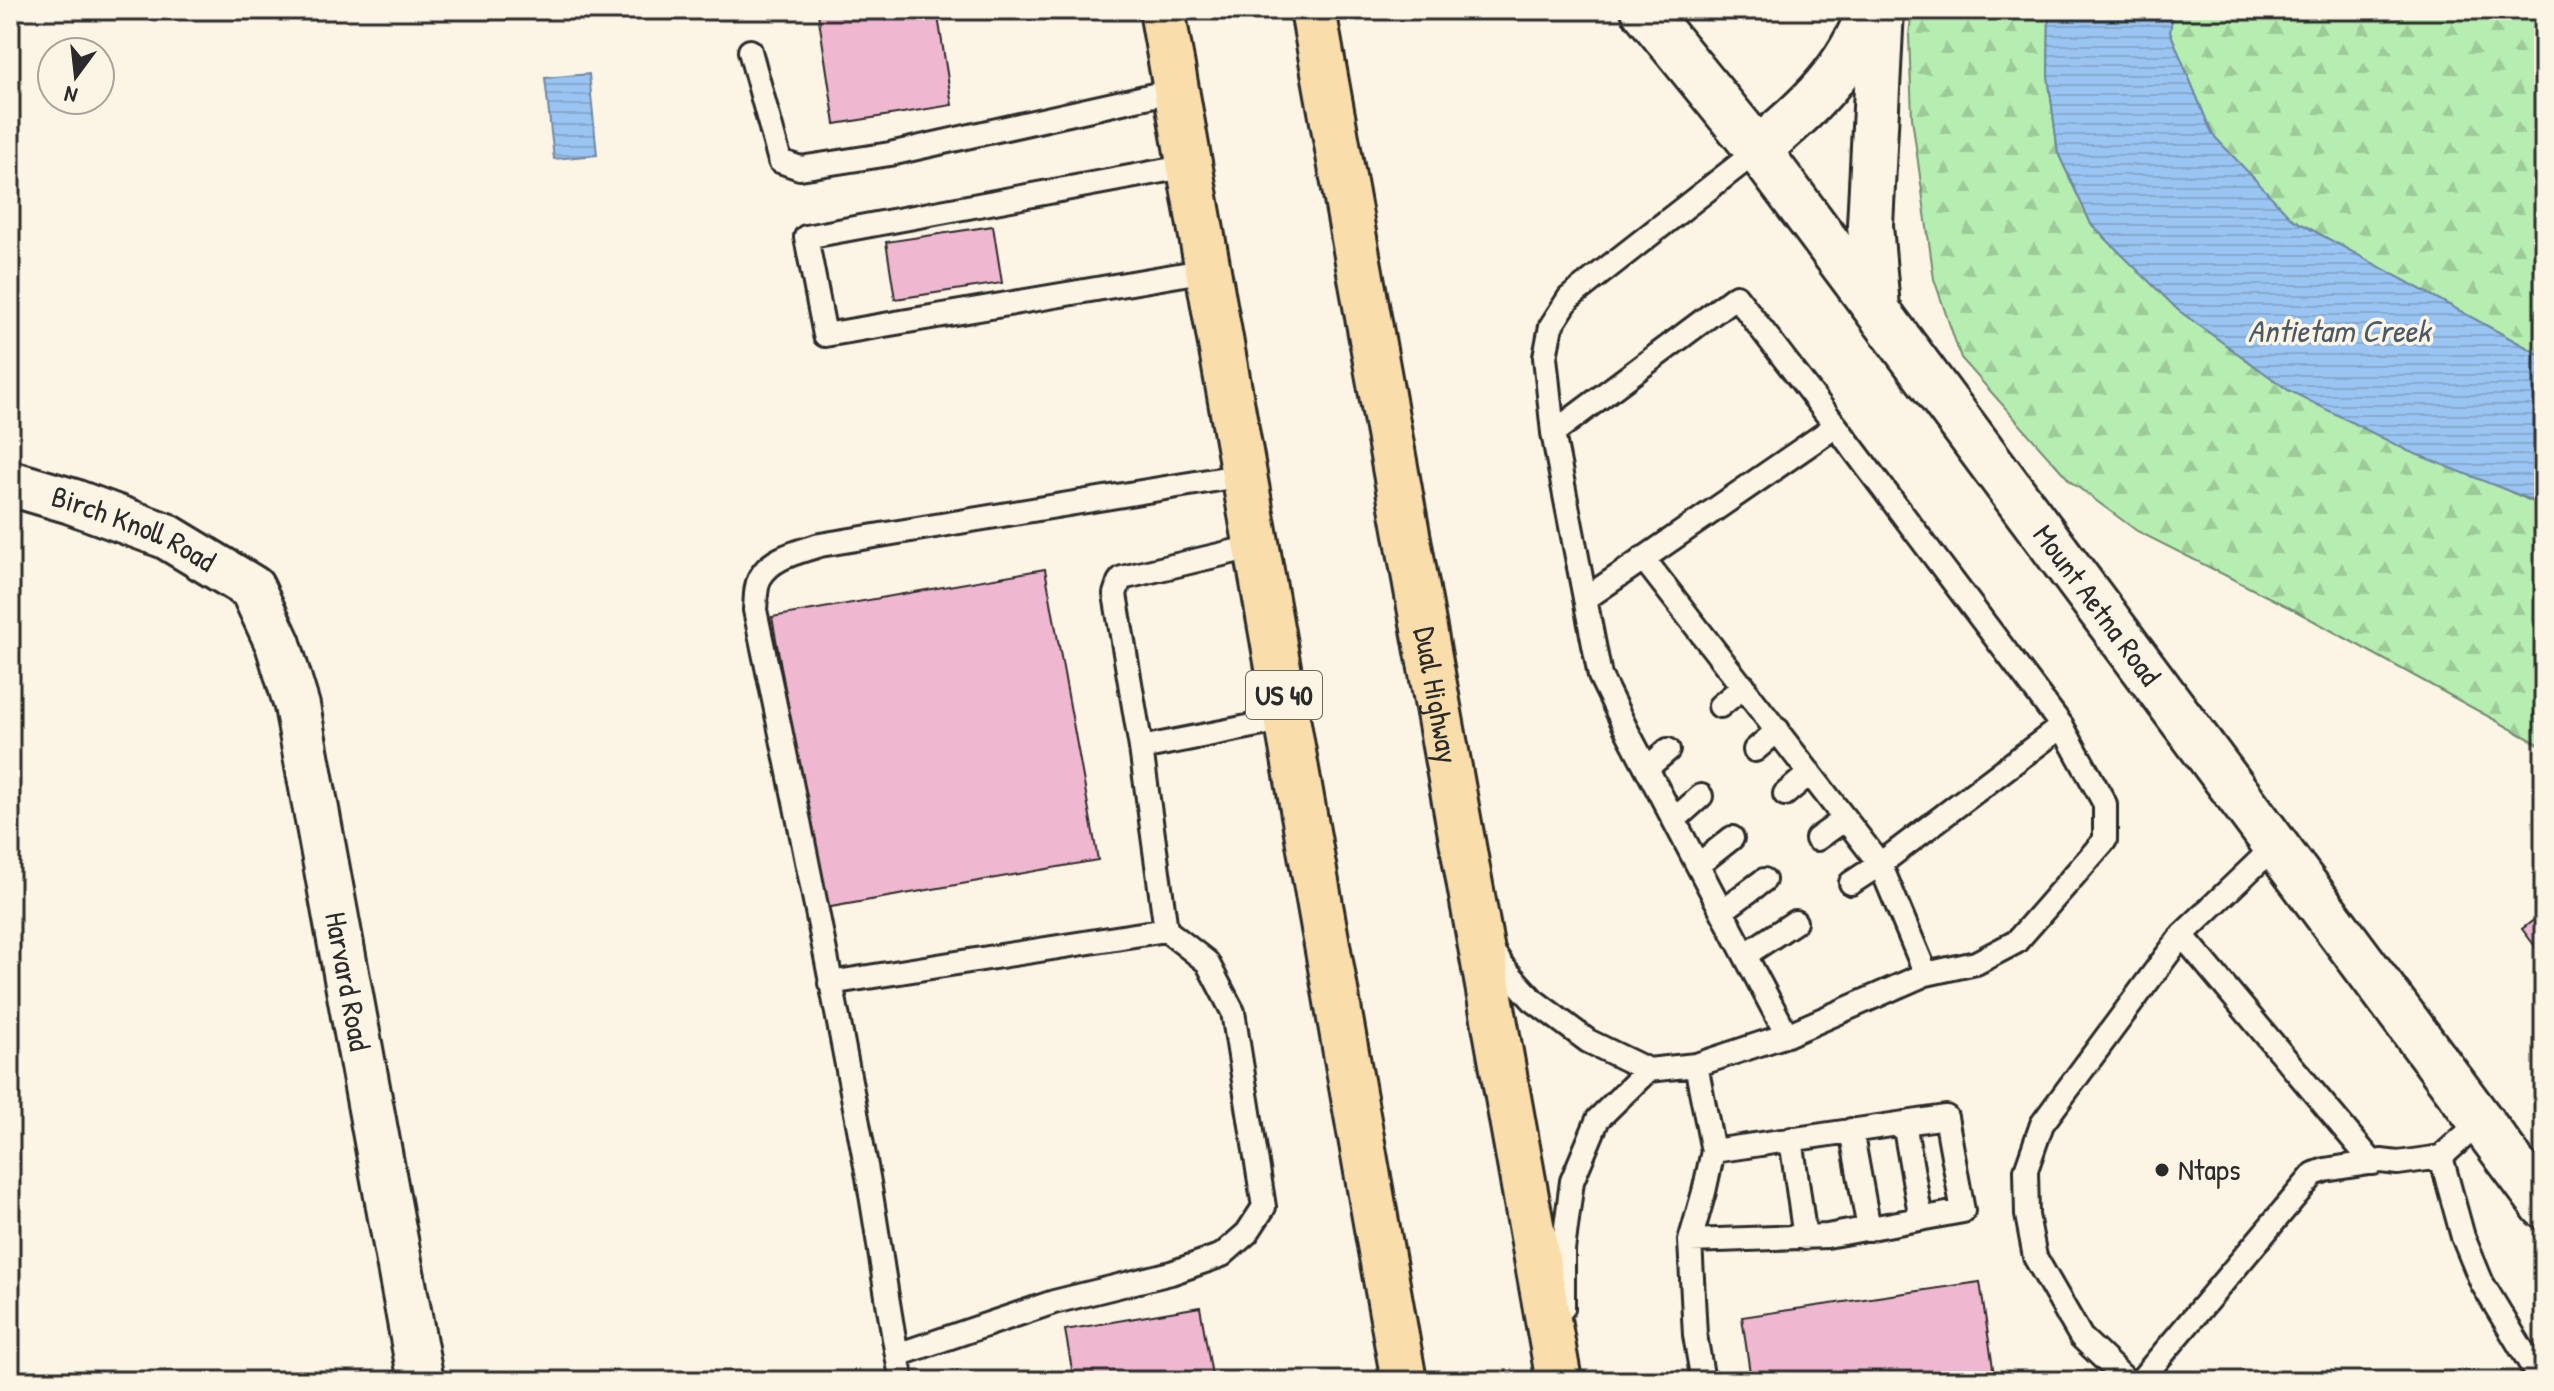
<svg xmlns="http://www.w3.org/2000/svg" width="2554" height="1391" font-family="'Patrick Hand',sans-serif">
  <defs>
    <pattern id="forest-firs" width="22" height="20" patternUnits="userSpaceOnUse" patternTransform="scale(2)"><rect width="22" height="20" fill="#b6edb0"/><path d="M5 1l3.5 6h-7zM16 11l3.5 6h-7z" fill="#9dcb98"/></pattern>
    <pattern id="water-rules" width="6" height="5" patternUnits="userSpaceOnUse" patternTransform="scale(2)"><rect width="6" height="5" fill="#9ac5f3"/><path d="M0 2.5h6" fill="none" stroke="#85a9d0"/></pattern>
  </defs>
  <rect width="100%" height="100%" fill="#fcf5e5"/>
  <filter id="ink" filterUnits="userSpaceOnUse"><feTurbulence type="fractalNoise" baseFrequency=".0125" numOctaves="2"/><feDisplacementMap in="SourceGraphic" scale="16" xChannelSelector="R" yChannelSelector="G"/><feConvolveMatrix kernelMatrix="1 2 1 2 8 2 1 2 1" color-interpolation-filters="sRGB"/></filter>
  <g filter="url(#ink)">
    <!-- forest -->
    <path fill="url(#forest-firs)" stroke="#708c6e" stroke-width="2" d="M1912,10h137l-1,65 10,78 33,71 87,86 110,80 243,111 13,4v242l-250,-137 -157,-79 -66,-49 -110,-124 -27,-79 -22,-161 -3,-83z
      M2173,10h371v347l-252,-138 -80,-85 -42,-102z"/>
    <!-- water -->
    <path fill="url(#water-rules)" stroke="#6e87a3" stroke-width="2" d="M2049,10h124l-3,22 42,102 80,85 252,138v148l-136,-54 -120,-61 -110,-80 -87,-86 -33,-71 -10,-78z
      M589,74l8,81 -43,4 -9,-81z"/>
    <!-- building -->
    <path fill="#efb8d0" stroke="#2b2b2b" stroke-width="2" d="M835,10h102l15,95 -117,19 -17,-111z
      M993,226l9,57 -107,16 -9,-57z
      M1045,569l53,291 -273,48 -53,-291z
      M2544,912v46l-22,-29z
      M1980,1282l15,99h-218l-1,-5 -25,4 -9,-63z
      M1200,1307l13,74h-139l-9,-51z"/>
    <g fill="none" stroke-linecap="round" stroke-linejoin="round">
      <defs>
        <path id="lane" d="M750,51l30,110 20,7 90,-14 286,-64
          M1758,150l-189,148 -18,28 -6,31 8,76 47,243 26,53 161,306
          M1189,166l-383,71 19,98 383,-65
          M1836,426l226,300 43,78v36l-89,102 -40,21 -50,11
          M1553,433l183,-137 100,130 -251,173
          M1643,558l237,306 182,-138
          M1720,706l24,-20
          M1141,748l147,-29
          M1755,750l23,-20
          M1647,768l21,-18
          M1785,794l25,-21
          M1674,820l27,-24
          M1817,839l28,-20
          M2276,845l-94,90 191,228
          M1698,865l34,-27
          M1722,911l42,-31
          M1492,950l12,18 29,32 55,41 60,29 48,-5 91,-30 139,-61 -46,-110 -29,19
          M1745,955l50,-33
          M830,983l336,-53 -25,-182 -26,-154 4,-12 3,-4 135,-32
          M1696,1065l17,86 -9,41 -14,49 5,94 8,46
          M1904,1123l17,96
          M1851,1130l18,99
          M1791,1139l14,99
          M2441,1157l22,80 19,46 59,98
          M1690,1241l137,-5 136,-25 -17,-94 -233,34
          M1563,1308v-58l9,-69 26,-62 50,-49
          M897,1355l157,-53 117,-29 51,-18 25,-22 17,-26 -31,-195 -26,-50 -41,-32
          M902,1381c-14,-68 -22,-136 -34,-204 -35,-190 -73,-379 -113,-567 1,-10 0,-23 5,-32 11,-21 39,-26 60,-33l424,-70
          M2127,1381l-46,-44 -46,-80 -8,-42 -1,-45 16,-46 140,-189
          M2140,1381l174,-207 11,-4 56,-9 17,2 43,-6 40,-36"/>
        <g id="street">
          <path d="M1758,150c50,-43 89,-76 112,-140"/>
          <path id="s1" d="M10,483l61,18 95,35 86,52 26,56 19,62 124,675"/>
        </g>
        <g id="secondary">
          <path id="s2" d="M1644,10l114,140 786,1056"/>
          <path d="M1877,308l-7,-83 11,-215"/>
        </g>
        <g id="primary">
          <path d="M1162,10l242,1371"/>
          <path id="s3" d="M1313,10l246,1371"/>
        </g>
      </defs>
      <!-- lane casing -->
      <use href="#lane" stroke="#2b2b2b" stroke-width="28"/>
      <!-- street casing -->
      <use href="#street" stroke="#2b2b2b" stroke-width="50"/>
      <!-- secondary casing -->
      <use href="#secondary" stroke="#2b2b2b" stroke-width="50"/>
      <!-- primary casing -->
      <use href="#primary" stroke="#2b2b2b" stroke-width="50"/>
      <!-- lane -->
      <use href="#lane" stroke="#fcf5e5" stroke-width="22"/>
      <!-- street -->
      <use href="#street" stroke="#fcf5e5" stroke-width="44"/>
      <!-- secondary -->
      <use href="#secondary" stroke="#fcf5e5" stroke-width="44"/>
      <!-- primary -->
      <use href="#primary" stroke="#f9deab" stroke-width="44"/>
    </g>
  </g>
  <!-- markers -->
  <circle fill="#2b2b2b" stroke="#fcf5e5" stroke-width="3" cx="2162" cy="1170" r="8"/>
  <g text-anchor="middle" stroke-width="7" stroke-linejoin="round" paint-order="stroke">
    <!-- shield labels -->
    <rect fill="#fcf5e5" stroke="#6a6863" stroke-width="2" x="1246" y="671" width="76" height="48" rx="6"/>
    <g font-size="28" font-weight="bold" fill="#2b2b2b">
      <text x="1284" y="705">US 40</text>
    </g>
    <!-- street labels -->
    <g font-size="30" fill="#2b2b2b" stroke="#fcf5e5">
      <text dy="10" stroke="none"><textPath href="#s1" startOffset="132">Birch Knoll Road</textPath></text>
      <text dy="10" stroke="none"><textPath href="#s2" startOffset="748">Mount Aetna Road</textPath></text>
      <text dy="10" stroke="none"><textPath href="#s3" startOffset="696">Dual Highway</textPath></text>
      <text dy="10" stroke="none"><textPath href="#s1" startOffset="672">Harvard Road</textPath></text>
    </g>
    <!-- poi labels -->
    <g font-size="30" fill="#2b2b2b" stroke="#fcf5e5" text-anchor="start">
      <text x="2178" y="1180">Ntaps</text>
    </g>
    <!-- water labels -->
    <g font-size="32" font-style="italic" fill="#4c5967" stroke="#fcf5e5">
      <text x="2339" y="342">Antietam Creek</text>
    </g>
  </g>
  <!-- margin -->
  <rect width="2554" height="1391" fill="none" stroke="#fcf5e5" stroke-width="40"/>
  <rect x="20" y="20" width="2514" height="1351" fill="none" stroke="#2b2b2b" stroke-width="3" filter="url(#ink)"/>
  <!-- north arrow -->
  <g transform="translate(76 76) rotate(195)"><circle r="38" fill="#fcf5e5" stroke="#a8a49b" stroke-width="2"/>
  <path d="M0-6L14 30L0 20L-14 30Z" fill="#2b2b2b"/>
  <text y="-12" font-size="22" font-weight="bold" text-anchor="middle" fill="#2b2b2b">N</text>
  </g>
</svg>
